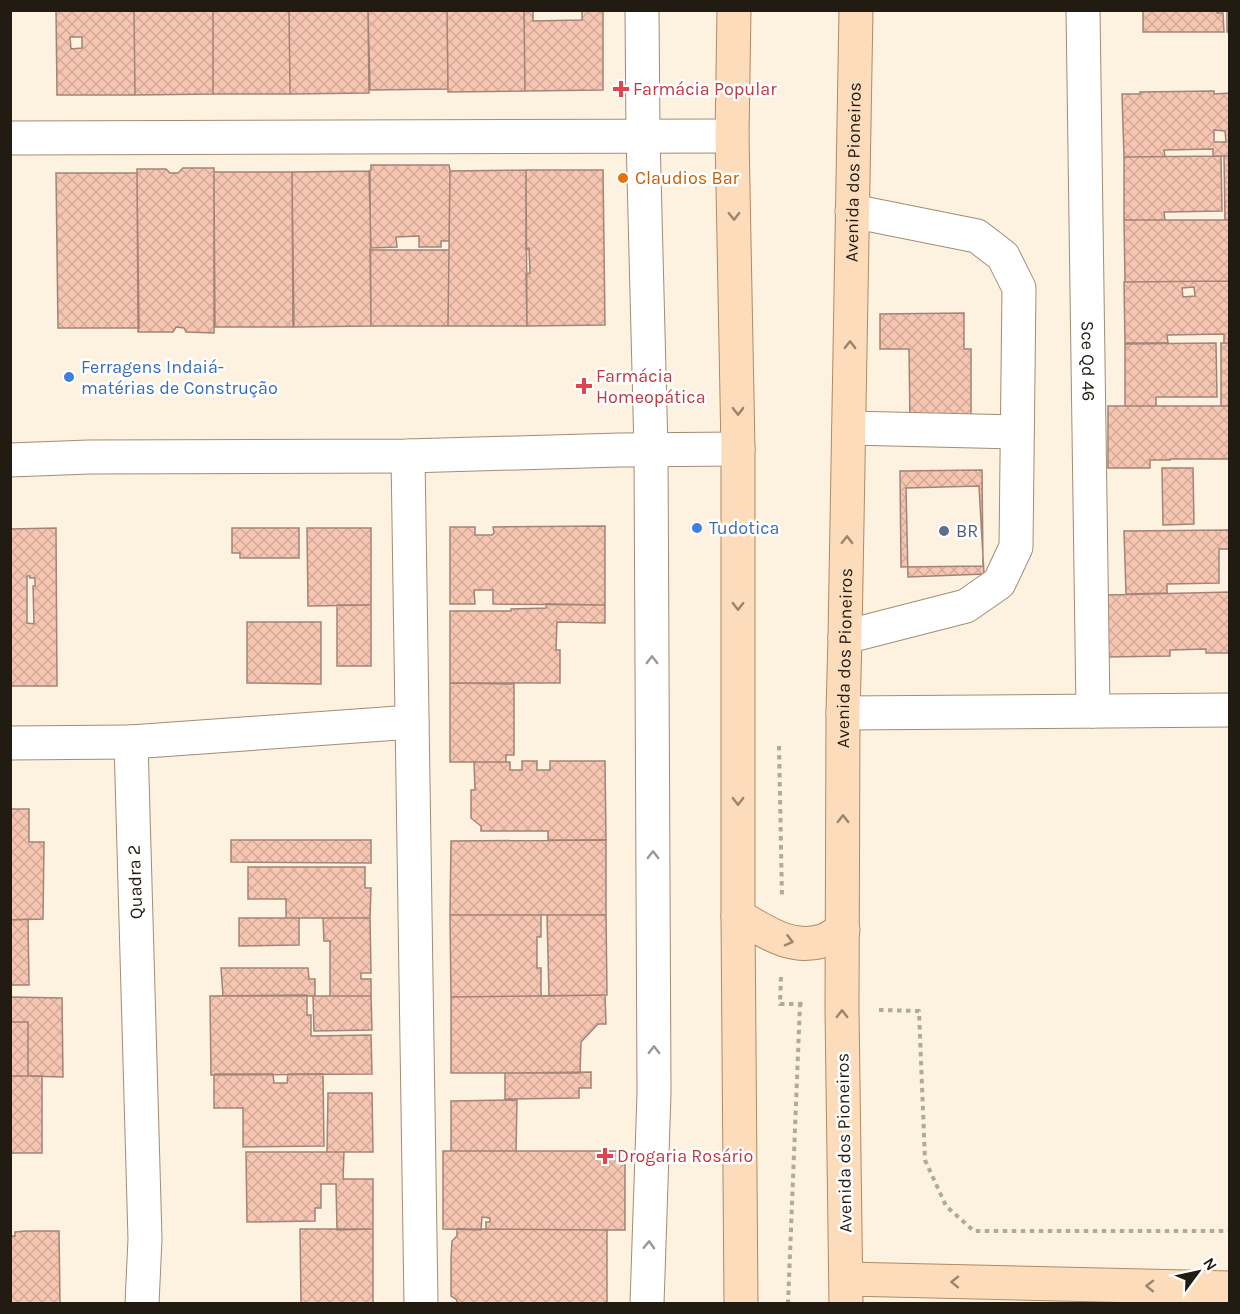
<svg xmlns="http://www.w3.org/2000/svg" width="1240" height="1314" font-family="Karla,sans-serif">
  <defs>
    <pattern id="building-cross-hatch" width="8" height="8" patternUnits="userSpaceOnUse" patternTransform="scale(1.5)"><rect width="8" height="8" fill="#f7c6b2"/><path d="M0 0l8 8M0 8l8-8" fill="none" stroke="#d3aa98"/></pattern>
  </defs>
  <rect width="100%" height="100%" fill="#fdf1e0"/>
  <!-- building -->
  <path fill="url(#building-cross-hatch)" stroke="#a38477" stroke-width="1.5" fill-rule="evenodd" d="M56,10h78l1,85h-78zM70,37h12v11l-11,1z
    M134,10h79v84l-78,1z
    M213,10h76l1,84h-77z
    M289,10h79l1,83 -79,1z
    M368,10h79l1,79 -78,1z
    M447,10h77l1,81 -77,1z
    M524,10h9v11l49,-1v-10h21v80l-78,1z
    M1143,10h74v3h6l1,19h-81z
    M1227,10h3v22h-3z
    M1214,91v3l16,-1v63h-17v-7l-49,1 1,7h-41l-2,-63h18v-2zM1214,130l11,1 1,11h-12z
    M1221,156l1,55 -58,1 1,8h-41v-63z
    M1224,156h6v64h-5z
    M371,165h78l1,6 -1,70h-8v6h-22v-11l-23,1 1,10 -26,1 -2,-77 2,-1z
    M183,168h31v165l-28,-1 -2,-4 -8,-1 -3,5h-35l-1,-163h29l4,4h8z
    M526,170l1,156h-79l2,-155z
    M526,170h77l2,155 -78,1 -1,-52 4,-1 -1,-25 -3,1z
    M370,171l1,155 -77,1 -2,-155z
    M214,172h78l1,155h-78z
    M56,173h81l2,155h-81z
    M1124,220h106v61l-105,1z
    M370,250h79l-1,76h-77z
    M1230,281v62h-6v-9l-57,1 1,8h-43l-1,-61zM1194,287l1,9 -12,1 -1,-9z
    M964,313v36h7v73h-61l-1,-73h-29v-35z
    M1216,343l1,54h-61v9h-31v-62z
    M1221,343h9v63h-9z
    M1108,406h122v53h-60v1h-20v8h-42z
    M1162,468h31l1,56 -31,1z
    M982,470l1,96 -82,1 -1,-96z
    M979,486l5,88 -76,3 -2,-89z
    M605,526v79l-112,-1v-14h-19l1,14h-25v-77h25v8h17l2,-2 -1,-6z
    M56,528l1,158h-47v-157zM27,576h3v2h5v8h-2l1,38 -7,-1z
    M232,528h67v30h-59v-5h-8z
    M307,528h64v77l-63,1z
    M1230,530v19h-11v34l-52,1v9l-41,1 -2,-63z
    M1230,592v61h-24v-4l-36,1v6l-62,1v-62z
    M546,604l59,1v18l-48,-1 -1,28h4v33h-110v-72h61v-2l35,-1z
    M337,605h34v61h-34z
    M247,622h74v62l-74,-1z
    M450,683l64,1v71h-8v7h-56z
    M522,761h15v9h13v-9h55l1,79h-58v-9h-67v-5l-10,-8v-28h4l-1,-28h36v8h12z
    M10,809h19v33h15l-1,77 -33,1z
    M231,840h140v23l-140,-1z
    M606,840v75h-156l1,-74z
    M248,867h117v21h6l-1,30h-84v-19h-38z
    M450,915h91v22h-4v31h4v28l-90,1z
    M547,915h59l1,80 -58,1z
    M239,918h60v27l-60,1z
    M323,918h47l1,55h-10v6h10v17h-41v-55h-6z
    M28,919l1,66h-19v-65z
    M221,968h87l1,11h6v17h-92z
    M307,995v20h4v21l60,-1 1,39 -161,1 -1,-79z
    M605,995l1,29h-8l-17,18 -1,31h-129v-76z
    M313,996h58l1,34 -58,1z
    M10,997l52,1 1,79 -35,-1v-54h-18z
    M10,1022h18v54h-18z
    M591,1072v16h-12v10l-74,1v-26z
    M215,1074h58l1,9h13l1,-9h35l1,72 -81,1v-39h-29v-33z
    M10,1076h32v77h-32z
    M328,1093h44l1,59h-46z
    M517,1100l-1,51h-65v-50z
    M443,1151h182v79l-139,-1v-7h4v-4l-8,-1 -1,13 -38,-1z
    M246,1152h98l-1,27h30v50l-36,1 -1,-46h-15v24h-6v13l-68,1z
    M300,1229h73v75h-72z
    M457,1229l150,1v74h-150v-4l-6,-4v-37l1,-18 5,-5z
    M26,1231h33l1,73h-50v-68h5v-4z"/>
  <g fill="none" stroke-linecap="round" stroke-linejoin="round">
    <defs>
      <g id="minor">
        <path d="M642,10l1,126 8,314 3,643 -7,211"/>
        <path id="s1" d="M1083,10l10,701"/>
        <path d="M10,138l722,-2"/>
        <path d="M849,428l168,4"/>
        <path d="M408,456l13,848"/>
        <path d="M10,460l79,-3 319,-1 212,-6 118,-1"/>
        <path d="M845,637l121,-31 33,-23 17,-36 3,-259 -16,-32 -26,-20 -125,-25"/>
        <path d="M843,713l387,-3"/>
        <path d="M10,743l121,-1"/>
        <path d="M142,1304l3,-65 -14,-497 281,-20"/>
      </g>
      <g id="major">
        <path d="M734,10l-2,126 6,313v467l3,388"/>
        <path d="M738,916c25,14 53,35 84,25 7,-2 14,-8 21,-11"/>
        <path d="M846,1279l384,9"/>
        <path id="s2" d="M846,1304l-4,-294 1,-297 2,-76 11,-627"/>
      </g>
    </defs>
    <!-- minor casing -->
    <use href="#minor" stroke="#a18e74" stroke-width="35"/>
    <!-- major casing -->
    <use href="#major" stroke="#b08a63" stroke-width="35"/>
    <!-- path -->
    <path stroke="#b3a89a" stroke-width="4" stroke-dasharray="4.5 4.5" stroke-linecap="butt" d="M779,746l3,152
      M781,977l-1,27h20l5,-1
      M879,1010l40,1 6,149 21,46 28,25h256
      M788,1304l12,-300"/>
    <!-- minor -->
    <use href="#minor" stroke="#fff" stroke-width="33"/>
    <!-- major -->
    <use href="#major" stroke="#fddcbc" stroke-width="33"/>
  </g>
  <!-- one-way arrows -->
  <defs><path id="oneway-chevron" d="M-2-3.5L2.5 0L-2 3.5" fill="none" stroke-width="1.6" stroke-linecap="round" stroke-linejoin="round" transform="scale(1.5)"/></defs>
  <g stroke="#9a856f">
    <use href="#oneway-chevron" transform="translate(734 216) rotate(89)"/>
    <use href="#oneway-chevron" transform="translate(850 345) rotate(-89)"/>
    <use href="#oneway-chevron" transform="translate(738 411) rotate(89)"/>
    <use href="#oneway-chevron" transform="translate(847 540) rotate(-89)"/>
    <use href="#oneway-chevron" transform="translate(738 606) rotate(90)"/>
    <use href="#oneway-chevron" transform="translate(738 801) rotate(90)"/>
    <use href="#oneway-chevron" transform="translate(843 819) rotate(-90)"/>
    <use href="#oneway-chevron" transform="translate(789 941) rotate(14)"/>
    <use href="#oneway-chevron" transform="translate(842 1014) rotate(-90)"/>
    <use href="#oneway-chevron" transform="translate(955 1282) rotate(-179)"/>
    <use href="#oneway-chevron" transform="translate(1150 1286) rotate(-179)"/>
  </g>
  <g stroke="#9c9894">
    <use href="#oneway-chevron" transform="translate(652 660) rotate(-90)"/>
    <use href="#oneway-chevron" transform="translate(653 855) rotate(-90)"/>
    <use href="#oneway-chevron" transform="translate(654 1050) rotate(-90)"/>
    <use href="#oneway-chevron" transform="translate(649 1245) rotate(-88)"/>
  </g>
  <!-- markers -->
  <g fill="#e0444e" stroke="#fff" stroke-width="2">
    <path d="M618 80h6v6h6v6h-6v6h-6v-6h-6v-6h6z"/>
    <path d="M581 377h6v6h6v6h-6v6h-6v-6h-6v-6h6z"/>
    <path d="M602 1147h6v6h6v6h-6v6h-6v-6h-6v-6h6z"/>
  </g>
  <circle fill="#e8710a" stroke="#fff" stroke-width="2" cx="623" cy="178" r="6"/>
  <g fill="#3f7fe0" stroke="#fff" stroke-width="2">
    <circle cx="69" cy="377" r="6"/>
    <circle cx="697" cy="528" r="6"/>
  </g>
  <circle fill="#5c6f8a" stroke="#fff" stroke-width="2" cx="944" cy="531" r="6"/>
  <g text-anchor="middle" stroke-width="5" stroke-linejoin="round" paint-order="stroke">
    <!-- health labels -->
    <g font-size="18" fill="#be3a42" stroke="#fff" text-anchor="start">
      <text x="633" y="95">Farmácia Popular</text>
      <text x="596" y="382">Farmácia<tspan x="596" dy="21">Homeopática</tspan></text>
      <text x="617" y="1162">Drogaria Rosário</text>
    </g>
    <!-- street labels -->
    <g font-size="18" fill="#221b11" stroke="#fff">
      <text dy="6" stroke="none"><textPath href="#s2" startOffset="1132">Avenida dos Pioneiros</textPath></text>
      <text dy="6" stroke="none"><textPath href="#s1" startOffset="351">Sce Qd 46</textPath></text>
      <text dy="6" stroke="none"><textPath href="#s2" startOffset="646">Avenida dos Pioneiros</textPath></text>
      <text transform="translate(135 882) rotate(-92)" y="6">Quadra 2</text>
      <text transform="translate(844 1143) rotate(-91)" y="6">Avenida dos Pioneiros</text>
    </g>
    <!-- food labels -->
    <g font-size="18" fill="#c56008" stroke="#fff" text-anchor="start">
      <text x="635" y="184">Claudios Bar</text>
    </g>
    <!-- shop labels -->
    <g font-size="18" fill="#366cbe" stroke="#fff" text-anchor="start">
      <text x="81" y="373">Ferragens Indaiá-<tspan x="81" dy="21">matérias de Construção</tspan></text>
      <text x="709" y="534">Tudotica</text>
    </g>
    <!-- service labels -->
    <g font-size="18" fill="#4e5e75" stroke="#fff" text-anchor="start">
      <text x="956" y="537">BR</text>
    </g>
  </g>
  <!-- border -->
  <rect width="1240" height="1314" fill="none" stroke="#221b11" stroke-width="24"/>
  <!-- north arrow -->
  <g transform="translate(1198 1272) rotate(57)" stroke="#ffffff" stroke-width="4.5" paint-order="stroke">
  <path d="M0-4.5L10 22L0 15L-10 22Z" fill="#221b11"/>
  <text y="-9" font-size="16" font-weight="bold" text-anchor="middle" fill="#221b11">N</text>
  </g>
</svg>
